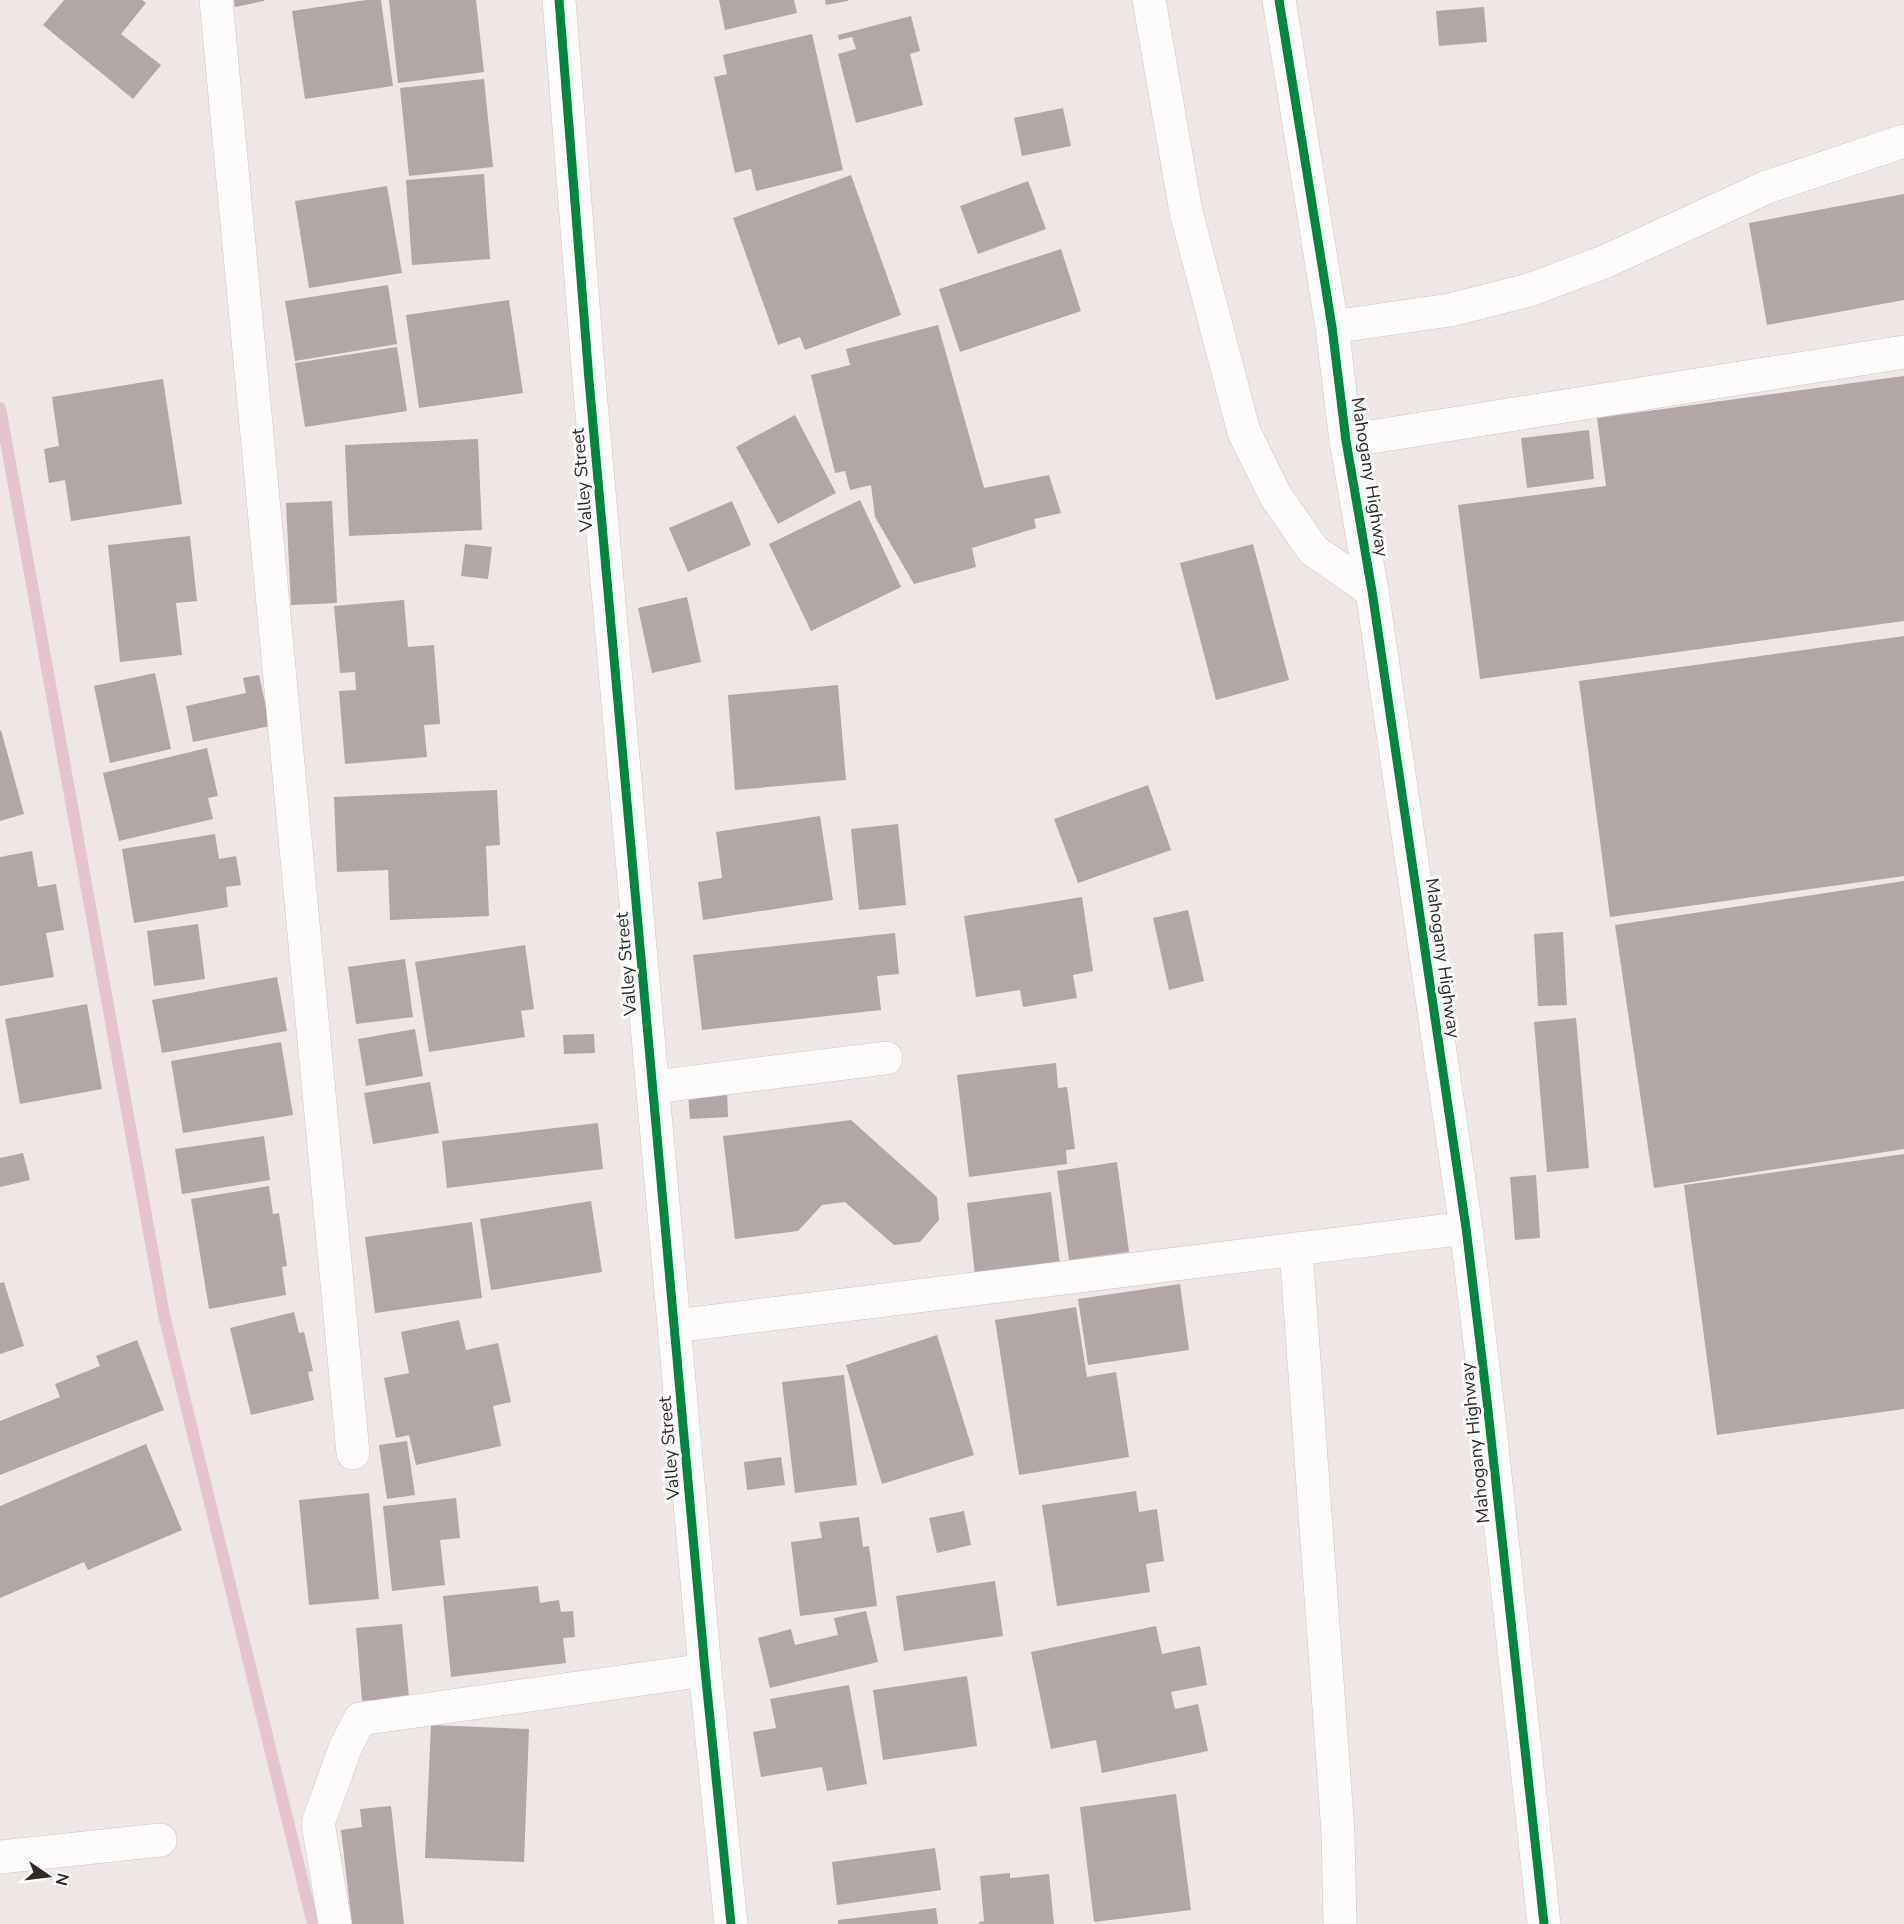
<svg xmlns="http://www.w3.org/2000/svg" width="1904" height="1924" font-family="'Nunito Sans',sans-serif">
  <rect width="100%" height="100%" fill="#efe7e5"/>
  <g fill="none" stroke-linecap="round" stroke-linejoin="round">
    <!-- stream -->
    <path stroke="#e4c4cf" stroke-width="12" d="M0,408l164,907 149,609"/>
  </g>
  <!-- building -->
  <path fill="#b2a6a6" d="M64,0h78l4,3 -25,31 40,31 -28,34 -90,-74z
    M234,0h30v1l-29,6z
    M366,0h15l12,86 -88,13 -13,-88z
    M389,0h87l8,72 -86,11z
    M719,0h75l3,13 -72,17z
    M825,0h23v1l-22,4z
    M1484,7l3,35 -48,4 -3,-35z
    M911,16l9,35 -10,3 13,51 -67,18 -18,-69 18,-5 -4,-12 -13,3 -1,-5z
    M812,34l31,136 -87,21 -5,-22 -16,4 -21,-96 13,-3 -4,-19z
    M484,79l9,88 -84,9 -9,-88z
    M1063,108l8,38 -49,10 -8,-38z
    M484,174l6,85 -78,6 -6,-85z
    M851,175l50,140 -96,35 -5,-13 -22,8 -45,-127z
    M1028,181l18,48 -68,25 -18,-48z
    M387,186l15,87 -93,15 -14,-87z
    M1904,194v106l-137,25 -18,-102z
    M1061,249l20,62 -121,41 -21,-63z
    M388,285l9,59 -102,17 -10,-60z
    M509,300l14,93 -104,15 -13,-93z
    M938,325l46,163 65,-13 12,38 -27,6 2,9 -64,20 4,19 -62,17 -39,-67 -4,-32 -21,5 -5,-19 -10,2 -24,-98 39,-10 -4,-16z
    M397,347l10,64 -102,16 -10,-64z
    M1904,376v245l-424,58 -22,-174 148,-19 -9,-68z
    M163,379l19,125 -111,17 -6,-41 -16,3 -5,-34 15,-3 -7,-49z
    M795,415l41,78 -58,31 -42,-77z
    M1589,430l5,49 -67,9 -6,-50z
    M478,439l4,91 -133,6 -4,-91z
    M860,500l41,87 -90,44 -42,-87z
    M332,501l5,102 -46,2 -5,-102z
    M732,501l19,44 -63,27 -19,-44z
    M190,536l7,65 -21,2 6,52 -62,7 -12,-117z
    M465,544l27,3 -4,32 -27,-3z
    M1253,544l36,136 -73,20 -36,-137z
    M687,597l14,65 -49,11 -14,-65z
    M404,600l4,47 26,-2 6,79 -16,1 3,32 -82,7 -6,-73 17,-1 -1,-18 -15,1 -6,-67z
    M1904,636v240l-294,41 -31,-236z
    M155,673l16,76 -61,14 -16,-77z
    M259,675l11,51 -77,16 -7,-36 60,-13 -3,-15z
    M838,685l8,95 -111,10 -7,-95z
    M1,730l23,84 -24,7v-90z
    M207,748l11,48 -10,2 5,21 -94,22 -16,-68z
    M1148,785l23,65 -93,33 -24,-64z
    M497,790l3,55 -14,1 3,70 -99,4 -2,-50 -51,2 -3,-75z
    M820,816l13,84 -130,20 -5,-38 24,-4 -6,-46z
    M898,824l8,81 -47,5 -8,-81z
    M215,834l4,25 17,-3 5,29 -15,2 2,20 -94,16 -12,-74z
    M32,851l6,36 18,-3 8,46 -18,3 8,44 -54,9v-129z
    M1904,881v268l-250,39 -39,-263z
    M1082,897l11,74 -20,4 4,23 -54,9 -3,-17 -44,7 -12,-81z
    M1188,910l16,71 -35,9 -16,-72z
    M198,924l7,55 -51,7 -7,-55z
    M1563,932l4,73 -29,1 -4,-72z
    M895,933l4,41 -22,2 4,34 -179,20 -9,-75z
    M525,945l9,64 -13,2 4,26 -96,15 -14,-90z
    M405,959l8,58 -57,7 -8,-57z
    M277,977l10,54 -125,22 -10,-53z
    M87,1004l15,85 -82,15 -15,-85z
    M1576,1018l13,150 -42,4 -13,-150z
    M415,1029l8,47 -57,10 -8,-47z
    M594,1034l1,19 -31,1 -1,-19z
    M281,1042l12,73 -110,18 -12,-72z
    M1056,1063l2,25 9,-1 8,62 -9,1 1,14 -98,13 -12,-102z
    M430,1082l9,51 -66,11 -9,-51z
    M727,1091l1,26 -38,2 -2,-25z
    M851,1120l86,77 2,23 -19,22 -26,3 -49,-43 -23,3 -24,26 -63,8 -12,-103z
    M598,1123l5,46 -156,19 -5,-47z
    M264,1136l6,44 -88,14 -7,-45z
    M23,1153l7,27 -30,7v-29z
    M1904,1154v255l-187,26 -33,-250z
    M1117,1162l12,90 -60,8 -12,-89z
    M1536,1175l4,63 -25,2 -5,-63z
    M269,1186l4,28 6,-1 8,53 -5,1 4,28 -77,14 -18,-110z
    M1051,1192l9,72 -85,11 -8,-72z
    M591,1201l11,71 -111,18 -11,-71z
    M472,1222l10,76 -107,15 -10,-76z
    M4,1282l20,64 -24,8v-71z
    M1180,1284l9,66 -101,15 -10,-66z
    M1076,1307l11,70 29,-5 13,85 -110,18 -24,-155z
    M294,1312l5,21 5,-1 9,39 -5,1 6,28 -63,15 -21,-87z
    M459,1320l7,30 32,-7 13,59 -18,4 8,40 -85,19 -7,-30 -13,3 -12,-60 25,-5 -8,-41z
    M937,1335l37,120 -92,29 -36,-119z
    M137,1340l27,70 -164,65v-54l60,-24 -5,-13 45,-18 -4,-10z
    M844,1375l13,110 -62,8 -13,-111z
    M407,1441l8,54 -28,4 -8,-54z
    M146,1444l36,86 -94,40 -4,-8 -84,36v-92z
    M781,1457l4,28 -38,5 -3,-28z
    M1136,1491l3,21 18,-3 7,52 -18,3 4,28 -93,14 -15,-101z
    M369,1493l10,106 -70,6 -10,-105z
    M456,1498l4,40 -20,2 5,45 -53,6 -9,-85z
    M964,1511l7,34 -34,8 -8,-35z
    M859,1517l4,30 6,-1 8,60 -77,10 -9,-74 31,-4 -3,-16z
    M995,1581l8,55 -99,15 -8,-55z
    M538,1586l2,17 19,-3 2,12 12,-1 2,26 -12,1 3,25 -115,14 -8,-81z
    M866,1611l12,51 -108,26 -12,-50 33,-9 4,16 43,-10 -4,-17z
    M402,1624l7,73 -47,4 -6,-73z
    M1156,1626l6,28 38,-8 7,39 -36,7 4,17 23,-5 10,47 -106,22 -6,-33 -45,9 -20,-97z
    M967,1676l10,70 -94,14 -10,-70z
    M849,1685l18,99 -40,7 -5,-24 -61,10 -8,-45 23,-4 -6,-29z
    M431,1725l98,4 -5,133 -99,-4z
    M1176,1794l15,116 -97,12 -14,-115z
    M391,1806l13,118h-52l-11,-94 21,-3 -2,-18z
    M935,1848l6,42 -104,15 -5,-43z
    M1010,1873v5l39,-4 5,50h-75v-2l5,-1 -4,-45z
    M936,1908l2,16h-100v-4z"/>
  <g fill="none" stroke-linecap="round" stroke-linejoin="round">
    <defs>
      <path id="minor" d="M216,0l137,1453
        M559,0l30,380 116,1290 26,254
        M1149,0l37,212 58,220 31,63 38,55 59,41
        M1279,0l53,327 14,114 26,150 94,637 20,164 58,532
        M1332,327l118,-17 79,-20 75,-28 163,-75 137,-46
        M1346,441l558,-89
        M654,1087l232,-29
        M1296,1249l42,584 2,91
        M675,1326l791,-98
        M0,1857l160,-17
        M335,1924l-17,-101 28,-77 14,-27 345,-49"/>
    </defs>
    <!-- minor casing -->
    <use href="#minor" stroke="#cbc5c3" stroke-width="34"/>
    <!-- minor -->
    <use href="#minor" stroke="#fdfbfb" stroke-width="33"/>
    <defs>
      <path id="cycleway" d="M559,0l30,380 116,1290 26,254
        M1279,0l53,327 14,114 26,150 94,637 20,164 58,532"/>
    </defs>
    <!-- cycleway casing -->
    <use href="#cycleway" stroke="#fff" stroke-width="13"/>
    <!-- cycleway -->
    <use href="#cycleway" stroke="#00873e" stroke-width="9"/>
  </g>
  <g text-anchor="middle" stroke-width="6" stroke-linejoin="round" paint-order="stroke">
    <!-- street labels -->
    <g font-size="18" fill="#2f2a29" stroke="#fff">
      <text transform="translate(1370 477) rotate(81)" y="6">Mahogany Highway</text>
      <text transform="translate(582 480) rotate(-95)" y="6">Valley Street</text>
      <text transform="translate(1443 958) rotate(82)" y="6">Mahogany Highway</text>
      <text transform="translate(626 964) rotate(-95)" y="6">Valley Street</text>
      <text transform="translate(1475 1443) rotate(-96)" y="6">Mahogany Highway</text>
      <text transform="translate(669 1448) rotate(-95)" y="6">Valley Street</text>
    </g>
  </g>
  <!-- north arrow -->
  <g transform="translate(48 1876) rotate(104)" stroke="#ffffff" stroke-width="4.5" paint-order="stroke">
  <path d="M0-4.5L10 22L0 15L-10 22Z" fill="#2f2a29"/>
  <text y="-9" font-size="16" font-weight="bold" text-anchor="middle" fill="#2f2a29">N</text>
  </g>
</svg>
